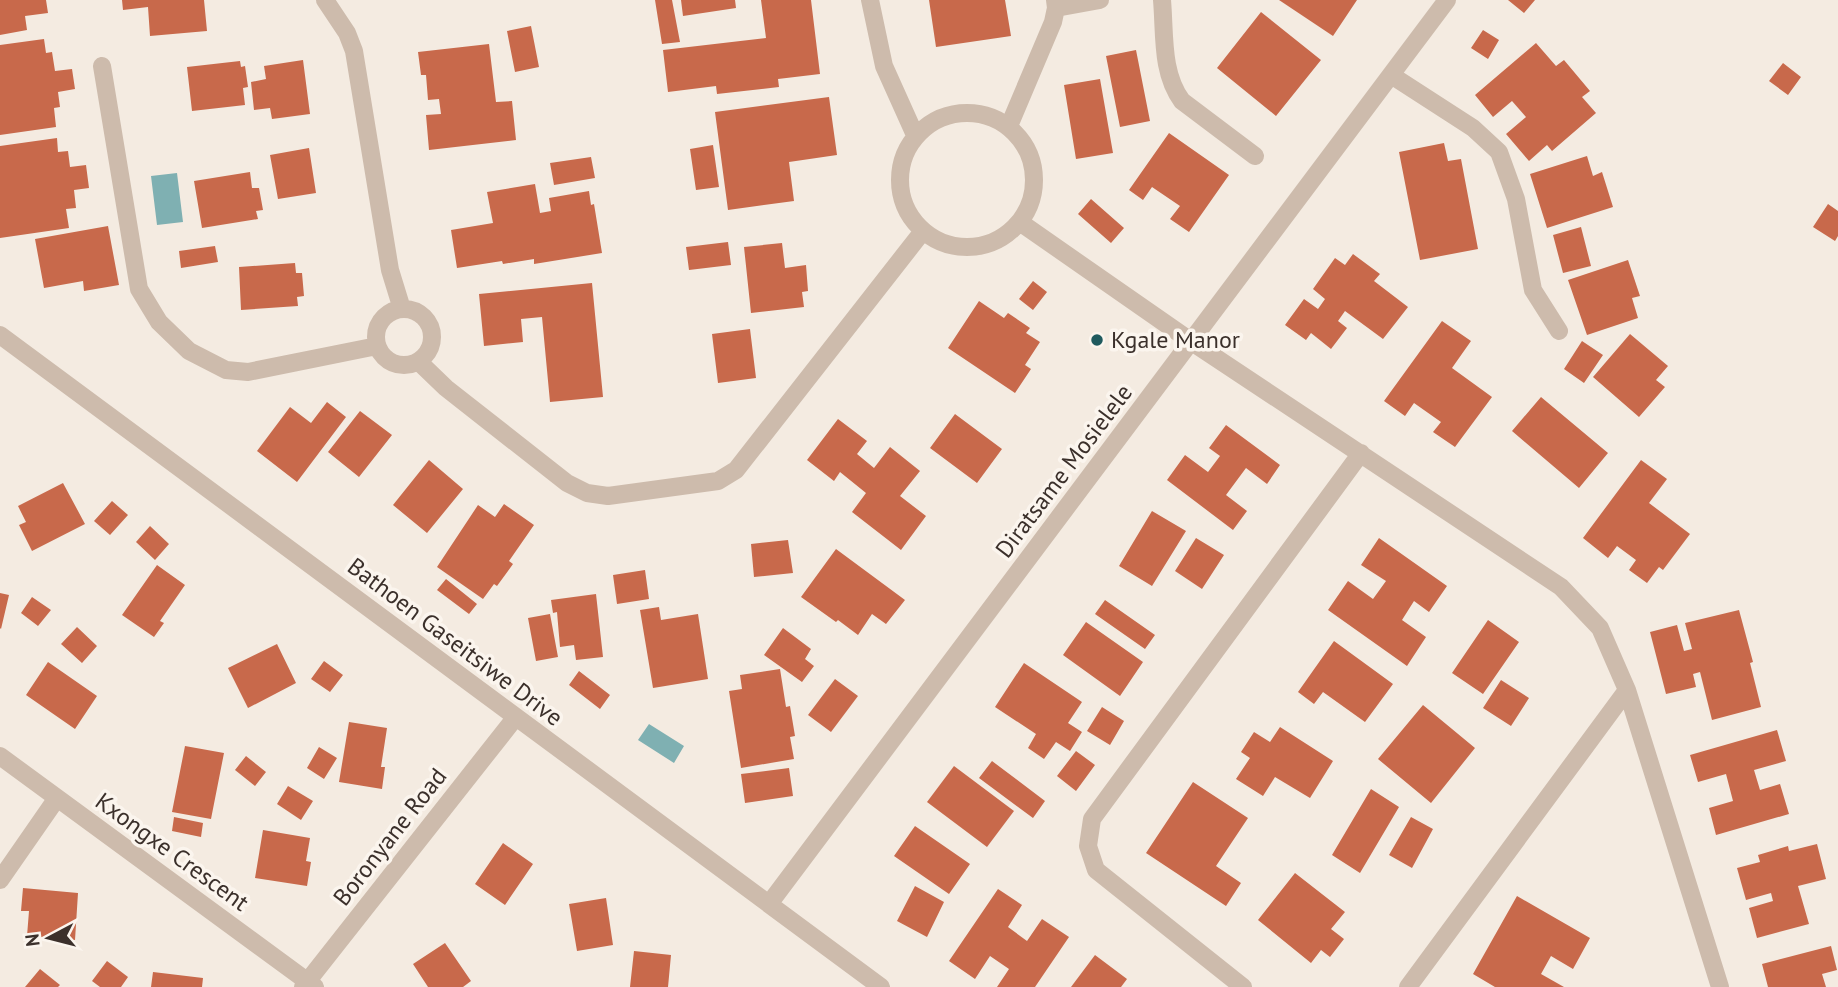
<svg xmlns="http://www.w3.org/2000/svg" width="1838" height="987" font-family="'PT Sans',sans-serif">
  <rect width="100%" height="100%" fill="#f4ebe1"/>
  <!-- water -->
  <path fill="#7fb0b2" d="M177,173l6,49 -26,3 -6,-49z
    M649,724l35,22 -10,17 -36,-23z"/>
  <!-- building -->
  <path fill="#c8694b" d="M0,0h46l2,13 -23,3 2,14 -27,5z
    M122,0h82l3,31 -57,5 -2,-29 -25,3z
    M655,0h17l8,42 -18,2z
    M681,0h54l1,8 -53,8z
    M761,0h50l9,74 -42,5 1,8 -62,7 -1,-8 -48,6 -5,-42 103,-12z
    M929,0h76l6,36 -75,11z
    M1279,0h78l-24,36z
    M1508,0h27l-11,13z
    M1261,12l60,48 -45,56 -59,-48z
    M531,26l8,41 -24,5 -8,-41z
    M1483,30l16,10 -11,19 -17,-11z
    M44,39l2,14 6,-1 3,19 17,-2 3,20 -17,3 2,15 -6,1 2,19 -56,8v-90z
    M1536,43l20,23 8,-6 26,31 -8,6 14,16 -44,38 -5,-6 -18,16 -23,-27 20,-17 -14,-16 -19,16 -18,-22z
    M489,44l7,58 16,-1 4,39 -87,10 -3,-35 15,-1 -2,-15 -11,1 -2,-25h-5l-3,-23z
    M1136,50l14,71 -30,6 -14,-71z
    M303,60l7,54 -38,5 -2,-11 -16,2 -3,-28 15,-3 -2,-13z
    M240,61l1,6 4,-1 3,21 -5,1 2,17 -53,6 -5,-44z
    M1783,63l18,14 -13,18 -19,-14z
    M1100,79l13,74 -37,6 -12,-74z
    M829,97l8,58 -48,7 5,39 -66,9 -13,-98z
    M1169,133l60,42 -40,57 -19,-13 10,-13 -28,-19 -9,13 -14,-10z
    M57,138l1,14 10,-1 2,16 16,-2 3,23 -15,2 2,18 -10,1 3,19 -69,10v-92z
    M1444,143l4,18 13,-2 17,90 -58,11 -21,-108z
    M713,145l6,42 -23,3 -6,-41z
    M309,148l7,45 -38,6 -8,-44z
    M1587,156l6,20 9,-4 11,35 -66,21 -17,-54z
    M591,157l4,21 -41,7 -4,-22z
    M250,172l2,16h7l4,22 -7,1 2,8 -56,9 -8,-47z
    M535,184l5,29 11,-2 -2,-13 40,-7 2,14 3,-1 8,49 -68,11v-5l-31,5 -1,-3 -45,7 -6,-38 42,-7 -6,-31z
    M1091,199l33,29 -13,15 -33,-29z
    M1828,204l10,7v25l-3,5 -22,-14z
    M108,226l11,59 -35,6 -1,-10 -39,7 -9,-49z
    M1581,227l10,39 -28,7 -10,-38z
    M728,242l3,23 -42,5 -3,-23z
    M782,243l3,25 21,-3 2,26 -6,1 2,15 -53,6 -7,-66z
    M215,246l3,16 -37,6 -2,-17z
    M1353,254l27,20 -6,7 34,26 -25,32 -38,-28 -7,10 9,7 -16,21 -20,-16 -5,7 -21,-15 19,-26 14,10 7,-10 -12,-10 22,-31 10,7z
    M1628,260l12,36 -8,2 6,20 -51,17 -19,-55z
    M295,263l1,10h6l2,23 -7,1 1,9 -57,4 -2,-43z
    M1033,281l14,11 -14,18 -14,-11z
    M592,283l11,114 -53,5 -8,-85 -21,2 2,23 -39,4 -5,-52z
    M979,301l25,17 4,-5 22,15 -4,5 14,9 -15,23 6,4 -16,24 -67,-45z
    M1442,321l29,20 -19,27 40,29 -37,50 -22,-15 8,-10 -27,-19 -9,13 -21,-15z
    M750,329l6,49 -38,5 -6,-49z
    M1630,334l38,32 -12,14 9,7 -26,30 -46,-40z
    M1582,341l21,14 -19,28 -20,-14z
    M1541,397l67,56 -29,35 -67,-57z
    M327,402l19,15 -49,65 -40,-31 33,-44 21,16z
    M360,411l32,24 -33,42 -31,-25z
    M955,414l47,35 -25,34 -47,-35z
    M838,419l29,22 -10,13 17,14 16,-21 30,24 -20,25 26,20 -25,34 -49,-38 14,-19 -26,-21 -6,9 -27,-21z
    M1226,425l54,40 -13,19 -21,-16 -20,27 21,16 -14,19 -66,-50 18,-25 23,17 12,-16 -11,-8z
    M429,460l34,29 -36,44 -34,-28z
    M1641,460l26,19 -18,24 41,31 -27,36 -4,-3 -12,16 -18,-13 7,-10 -19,-14 -9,12 -25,-20z
    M63,483l22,41 -53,27 -13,-26 7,-3 -8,-16z
    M112,501l16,14 -18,20 -16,-14z
    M504,504l30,21 -25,36 4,3 -16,22 -3,-2 -11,15 -46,-32 41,-62 17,12z
    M1152,511l34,20 -34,55 -33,-20z
    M150,526l19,18 -14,16 -19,-18z
    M1196,538l28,17 -22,34 -27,-18z
    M1379,538l68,48 -18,26 -15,-11 -12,19 24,17 -19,29 -79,-56 20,-29 25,18 13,-18 -25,-16z
    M788,540l5,33 -39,4 -3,-33z
    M836,549l69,51 -19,24 -14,-10 -14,21 -20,-15 -2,2 -35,-25z
    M157,565l28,20 -25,36 4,2 -10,14 -32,-22z
    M645,570l4,29 -32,5 -4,-29z
    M446,579l31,25 -8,10 -32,-24z
    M0,593l9,2 -8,34 -1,-1z
    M596,594l7,63 -27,3 -2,-15 -14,2 -3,-35 -4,1 -2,-13z
    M32,597l19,13 -13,16 -17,-13z
    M1105,600l50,35 -10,14 -50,-35z
    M659,607l2,13 37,-6 10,65 -55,9 -13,-78z
    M1739,610l14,52 -3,1 11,44 -49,13 -12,-48 -7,2 3,13 -30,7 -16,-62 27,-7 7,26 8,-2 -7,-26z
    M550,614l8,43 -22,4 -8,-43z
    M1488,620l31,22 -36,52 -31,-21z
    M1086,622l57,40 -23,34 -57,-41z
    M77,627l20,19 -15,17 -21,-19z
    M783,628l28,21 -6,10 9,7 -12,16 -38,-27z
    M1334,641l59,43 -28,38 -42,-30 -9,12 -16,-12z
    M277,644l19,39 -48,25 -20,-40z
    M324,661l19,14 -13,17 -19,-13z
    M48,662l49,34 -22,33 -49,-34z
    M1024,663l58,39 -14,21 14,9 -12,19 -14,-9 -12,17 -16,-11 8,-14 -41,-27z
    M780,669l6,38 4,-1 5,30 -5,1 4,22 -53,9 -12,-77 13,-2 -2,-14z
    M579,671l31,24 -10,14 -31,-24z
    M835,679l23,17 -27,36 -23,-17z
    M1501,680l28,18 -18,28 -28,-18z
    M1423,705l52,43 -44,55 -53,-44z
    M1102,707l22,14 -14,24 -23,-14z
    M349,722l38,6 -6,39h4l-3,22 -43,-7z
    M1280,727l53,34 -23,37 -35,-21 -12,19 -27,-17 14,-21 -9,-6 13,-20 16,10z
    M1777,730l9,31 -32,9 6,20 20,-6 9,30 -73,21 -7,-27 24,-7 -7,-27 -28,8 -8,-27z
    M185,746l39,7 -13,66 -39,-7z
    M319,747l18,11 -13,21 -17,-11z
    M1076,751l19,14 -19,26 -19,-15z
    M246,756l20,16 -11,14 -20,-16z
    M992,761l53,40 -12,17 -54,-40z
    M954,766l60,45 -27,36 -60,-45z
    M789,768l4,28 -48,7 -4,-29z
    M1193,782l55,36 -32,48 25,17 -15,23 -80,-53z
    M288,786l25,15 -12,19 -24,-16z
    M1371,789l28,18 -39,66 -28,-18z
    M174,817l29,6 -2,14 -29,-6z
    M1411,817l22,12 -21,39 -23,-13z
    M915,826l55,38 -21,30 -55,-38z
    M263,830l47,8 -4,23 5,1 -4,24 -52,-8z
    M503,843l30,21 -28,41 -30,-21z
    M1817,844l9,35 -28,7 11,38 -52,14 -8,-30 24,-7 -2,-8 -25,7 -9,-32 23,-6 -2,-7 30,-9 1,5z
    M1295,873l50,39 -14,17 13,10 -14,18 -9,-7 -10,13 -53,-43z
    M915,886l29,16 -17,35 -30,-16z
    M23,888l55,5 -3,47 -48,-4 2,-25h-8z
    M998,889l24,16 -14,22 19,14 15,-22 27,18 -34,50h-38l12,-18 -19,-13 -15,23 -26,-18z
    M1517,896l73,42 -17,31 -22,-13 -10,18 23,13h-69l-22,-13z
    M606,898l7,47 -36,6 -8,-47z
    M445,943l26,38 -8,6h-35l-15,-23z
    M1831,946l6,24 -15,4 4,13h-58l-6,-23z
    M634,951l37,4 -3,32h-38z
    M1095,955l32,24 -6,8h-50z
    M107,961l21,16 -7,10h-21l-8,-6z
    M40,969l20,16 -2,2h-33z
    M153,972l50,6 -1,9h-51z"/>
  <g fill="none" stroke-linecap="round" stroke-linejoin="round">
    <!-- street -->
    <path stroke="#cdbbac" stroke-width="18" d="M325,0l22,33 7,18 36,219 12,39
      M870,0l14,66 31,69
      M1162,0c3,34 -1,73 20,101l73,55
      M1056,8l44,-8
      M102,66l37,223 20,33 30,29 37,19 22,2 129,-26
      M1391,75l82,53 26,24 17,47 17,91 26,41
      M900 180a67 67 0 1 1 134 0a67 67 0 1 1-134 0Z
      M1009,126l44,-104 3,-14 -1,-8
      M1021,223l171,119 369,245 39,41 27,62 93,297
      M376 337a28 28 0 1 1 56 0a28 28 0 1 1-56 0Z
      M0,335l881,652
      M419,362l27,26 121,95 20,10 21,3 110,-15 18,-11 187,-239
      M0,756l315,231
      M0,880l57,-82
      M769,904l678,-904
      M303,987l212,-269
      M1243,987l-147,-117 -8,-24 4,-27 269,-366
      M1408,987l219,-297"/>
  </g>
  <!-- markers -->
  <circle fill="#1f5a5e" stroke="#fbf5ee" stroke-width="2.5" cx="1097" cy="340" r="7"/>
  <g text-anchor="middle" stroke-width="7" stroke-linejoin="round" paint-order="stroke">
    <!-- poi labels -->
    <g font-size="24" fill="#3b302b" stroke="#fbf5ee" text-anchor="start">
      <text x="1111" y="348">Kgale Manor</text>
    </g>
    <!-- street labels -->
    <g font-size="24" fill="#3b302b" stroke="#fbf5ee">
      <text transform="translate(1064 471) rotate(-53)" y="8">Diratsame Mosielele</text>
      <text transform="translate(455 642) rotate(37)" y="8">Bathoen Gaseitsiwe Drive</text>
      <text transform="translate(390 837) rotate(-52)" y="8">Boronyane Road</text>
      <text transform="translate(172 852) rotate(36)" y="8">Kxongxe Crescent</text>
    </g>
  </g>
  <!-- north arrow -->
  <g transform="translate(49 938) rotate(263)" stroke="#fbf5ee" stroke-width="5" paint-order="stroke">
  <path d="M0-5L12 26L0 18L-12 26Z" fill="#3b302b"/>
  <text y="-10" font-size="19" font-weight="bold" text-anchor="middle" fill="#3b302b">N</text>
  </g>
</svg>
